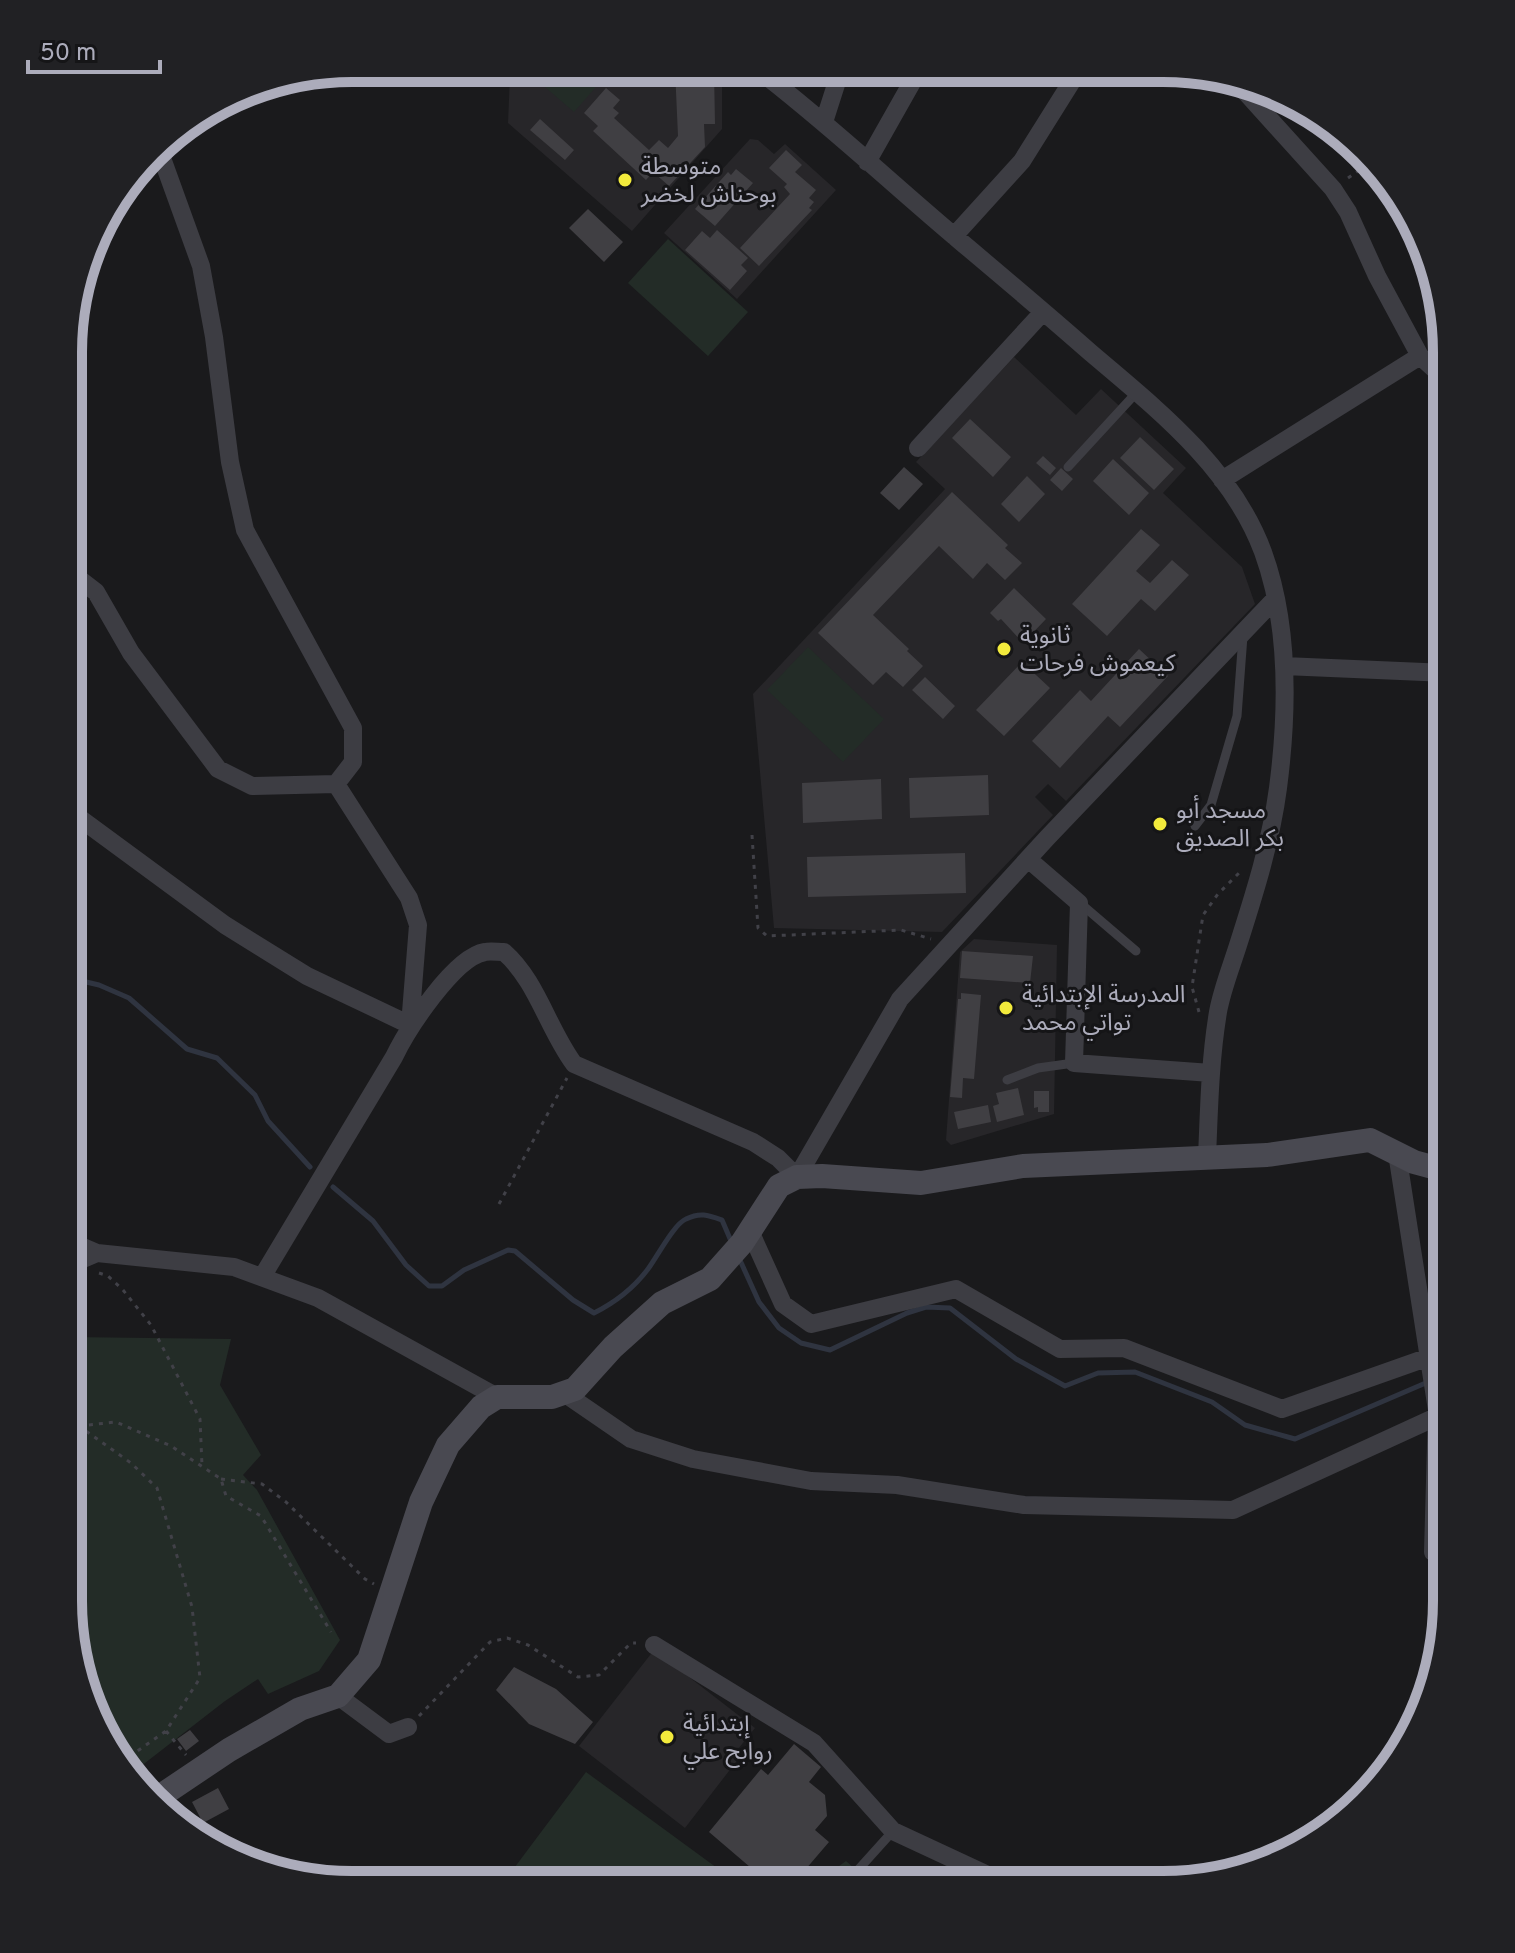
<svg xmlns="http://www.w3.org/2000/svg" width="1515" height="1953" font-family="Overpass,'Noto Sans Arabic',sans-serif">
  <rect width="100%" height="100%" fill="#1a1a1c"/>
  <!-- built -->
  <path fill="#272629" d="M504,68l218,1v60l-90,102 -124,-108 2,-48z
    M750,139l8,1 16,14 11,-10 51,46 -99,109 -73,-66z
    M1014,357l62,58 25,-26 85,79 -23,25 79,74 13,37 -189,197 -18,-17 -13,13 18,18 -111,117 -168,-4 -21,-234 192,-205 -29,-27z
    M974,939l83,6 -3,169 -103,31 -5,-5 14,-188z
    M654,1650l101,78 -21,26 5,4 -54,70 -106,-82z"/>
  <!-- green -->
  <path fill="#232c27" d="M524,69h83l3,2 -36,41z
    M668,239l80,73 -40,44 -80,-73z
    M808,647l76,72 -41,43 -76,-72z
    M69,1337l162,2 -11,46 41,70 -18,20 14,15 83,150 -21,31 -51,23 -10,-15 -33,22 -89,69 -38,-43 -30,-126z
    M586,1772l153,112 -236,-1z
    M846,1861l26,23h-58z"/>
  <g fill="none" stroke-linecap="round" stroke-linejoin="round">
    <!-- stream -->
    <path stroke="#2f3440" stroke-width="5" d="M69,978l30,7 30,13 58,51 30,9 38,37 13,26 42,46
      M333,1187l40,34 33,44 23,21h13l22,-16 44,-20 7,1 58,49 21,13c22,-11 39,-24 54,-44 9,-12 26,-45 38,-50 14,-7 22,-4 36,1l9,21
      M739,1258l20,44 20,26 22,15 29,7 77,-37 19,-6 24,1 66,51 49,27 33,-13 37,-1 77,30 33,23 50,14 133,-57"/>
  </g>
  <!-- building -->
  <path fill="#403f43" d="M675,69l39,2 1,53h-11l1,23 -36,39 -16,-14 -7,8 -53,-49 5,-5 -14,-13 22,-25 14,12 -7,8 6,5 -5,5 35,32 10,-10 9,8 10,-12z
    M798,69h31l-5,17z
    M540,119l34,31 -9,10 -35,-30z
    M786,150l16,15 -7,7 21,18 -7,8 5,4 -5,6 3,2 -53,56 -19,-18 50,-54 -6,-7 3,-3 -18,-16z
    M736,169l17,14 -38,43 -20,-17 33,-37 3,3z
    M588,209l35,33 -19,20 -35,-34z
    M717,230l31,28 -7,7 6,6 -17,19 -45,-40 17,-19 8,7z
    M970,419l41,38 -18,20 -41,-39z
    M1140,437l34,32 -20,21 -34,-32z
    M1043,456l13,12 -6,7 -14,-12z
    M1113,459l36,34 -20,22 -36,-34z
    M904,467l19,17 -24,26 -19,-17z
    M1061,468l12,11 -11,12 -12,-11z
    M1027,476l18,18 -26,28 -18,-18z
    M952,492l56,53 -3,3 17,15 -17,17 -18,-17 -14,16 -34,-33 -66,69 36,34 -2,2 16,15 -20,21 -17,-15 -13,13 -55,-52z
    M1141,529l19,16 -24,26 14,12 22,-23 17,15 -34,36 -14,-12 -34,37 -35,-32z
    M1014,588l32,31 -23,24 -22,-24 -3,2 -8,-8z
    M1139,649l29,27 -48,51 -12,-11 -48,52 -28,-27 48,-51 11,11z
    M1022,662l28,26 -46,48 -28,-26z
    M925,677l30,29 -12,13 -31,-29z
    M988,775l1,40 -79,3 -1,-40z
    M881,779l1,40 -79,4 -1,-40z
    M965,853l1,40 -158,4 -1,-40z
    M962,951l71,5 -3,27 -70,-5z
    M961,993l20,2 -7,84 -11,-1 -1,20 -12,-1 8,-98h3z
    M1018,1088l6,27 -27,7 -4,-16 6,-2 -3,-11z
    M1034,1091h15v21h-11v-5l-4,1z
    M988,1105l3,17 -33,7 -4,-17z
    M514,1667l42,22 37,33 -18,22 -46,-20 -33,-34z
    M190,1730l9,11 -13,10 -9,-12z
    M794,1744l27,23 -12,15 16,13 2,21 -12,14 14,12 -36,42h-23l-61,-52 52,-63 7,6z
    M218,1788l11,21 -26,14 -11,-21z
    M233,1838l10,17 -23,-9z"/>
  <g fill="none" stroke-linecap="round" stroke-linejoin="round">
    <!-- path -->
    <path stroke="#414148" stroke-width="3" stroke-dasharray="4 6" stroke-linecap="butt" d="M1348,178l17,-12
      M752,835l6,93 9,8 134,-6 30,9
      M1199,1012l-7,-25 11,-72 15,-21 25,-25
      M499,1204l68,-126
      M99,1273l9,3 15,14 28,35 49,94 2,47
      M68,1424l11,2 52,37 26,25 35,119 8,71 -34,53 -40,28
      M79,1426l37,-4 55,24 50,33 5,17 35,20 70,116
      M221,1479l41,5 24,18 79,77 9,5
      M419,1716l71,-74 17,-4 21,7 50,32 21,-2 32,-32h5
      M166,1731l20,24"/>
    <!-- lane -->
    <path stroke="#3d3d43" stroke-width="9" d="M1068,467l69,-75
      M1195,826l16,-21 26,-89 6,-80
      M1081,904l55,47
      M1007,1080l31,-12 36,-5
      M837,1884l20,-13 36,-40"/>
    <!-- street -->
    <path stroke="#3d3d43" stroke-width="18" d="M757,69c71,54 135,115 203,172 44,37 88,74 131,112 66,56 141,115 172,199 27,74 25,159 15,236 -7,53 -23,104 -39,154 -7,23 -17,47 -21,70 -8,48 -9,97 -11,146
      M1239,85l94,104 15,23 29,64 43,80
      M824,122l17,-53
      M158,147l43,119 13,71 16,125 15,68 108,198v34l-17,22
      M867,162l52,-92
      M1388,192l31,39
      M954,236l68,-75 57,-91
      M918,448l125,-136
      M1222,480l198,-124 27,25
      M70,572l26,20 35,61 87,116 34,17 84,-2
      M1284,666l163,7
      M336,784l73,114 9,27 -8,100
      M70,811l155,114 82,51 103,49
      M1028,859l51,44 -5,160 137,10
      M1397,1153l40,257 -4,142 13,7
      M750,1231l33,73 28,20 145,-35 104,60 64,-1 158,61 147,-52
      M69,1241l28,12 137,14 84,31 179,99
      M69,1265l28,-12
      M262,1277l132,-220c13,-27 60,-100 91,-105 5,-1 13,0 19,0 33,29 44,77 70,112l179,78 25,16 19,19 103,-178 147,-161 228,-239
      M564,1393l67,46 62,20 118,22 86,4 127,20 209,5 203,-93
      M654,1645l160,98 79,88 116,54
      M338,1696l51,38 19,-7
      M1379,1777l7,-13 15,-13"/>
    <!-- secondary -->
    <path stroke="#494951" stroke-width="24" d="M159,1797l70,-47 71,-41 38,-13 31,-36 52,-158 27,-57 33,-38 16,-10h55l23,-8 38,-42 49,-44 48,-24 32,-36 37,-57 18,-9 25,-1 99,7 102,-17 244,-11 103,-15 44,22 33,9"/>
  </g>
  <!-- markers -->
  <g fill="#f2ea3c" stroke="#151517" stroke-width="3">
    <circle cx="625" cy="180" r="8"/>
    <circle cx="1004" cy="649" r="8"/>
    <circle cx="1160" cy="824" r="8"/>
    <circle cx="1006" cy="1008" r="8"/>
    <circle cx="667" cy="1737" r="8"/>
  </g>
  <g text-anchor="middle" stroke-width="6" stroke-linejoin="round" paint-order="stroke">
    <!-- poi labels -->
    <g font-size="24" fill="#acacbb" stroke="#151517" text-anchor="start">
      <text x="641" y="174">متوسطة<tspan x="641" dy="28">بوحناش لخضر</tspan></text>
      <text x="1020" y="643">ثانوية<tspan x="1020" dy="28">كيعموش فرحات</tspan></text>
      <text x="1176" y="818">مسجد أبو<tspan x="1176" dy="28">بكر الصديق</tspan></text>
      <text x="1022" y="1002">المدرسة الإبتدائية<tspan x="1022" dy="28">تواتي محمد</tspan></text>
      <text x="683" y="1731">إبتدائية<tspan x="683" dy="28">روابح علي</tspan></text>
    </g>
  </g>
  <!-- crop -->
  <path d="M0 0H1515V1953H0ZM352 82H1163A270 270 0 0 1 1433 352V1601A270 270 0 0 1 1163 1871H352A270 270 0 0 1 82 1601V352A270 270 0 0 1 352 82Z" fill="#212124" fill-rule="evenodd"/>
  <path fill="none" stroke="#acacbb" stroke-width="10" d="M352 82H1163A270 270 0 0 1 1433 352V1601A270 270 0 0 1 1163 1871H352A270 270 0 0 1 82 1601V352A270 270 0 0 1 352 82Z"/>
  <!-- scale -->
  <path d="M28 60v12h132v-12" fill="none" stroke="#acacbb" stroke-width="4"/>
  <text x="40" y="60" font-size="24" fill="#acacbb" stroke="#151517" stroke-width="6" paint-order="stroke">50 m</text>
</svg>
